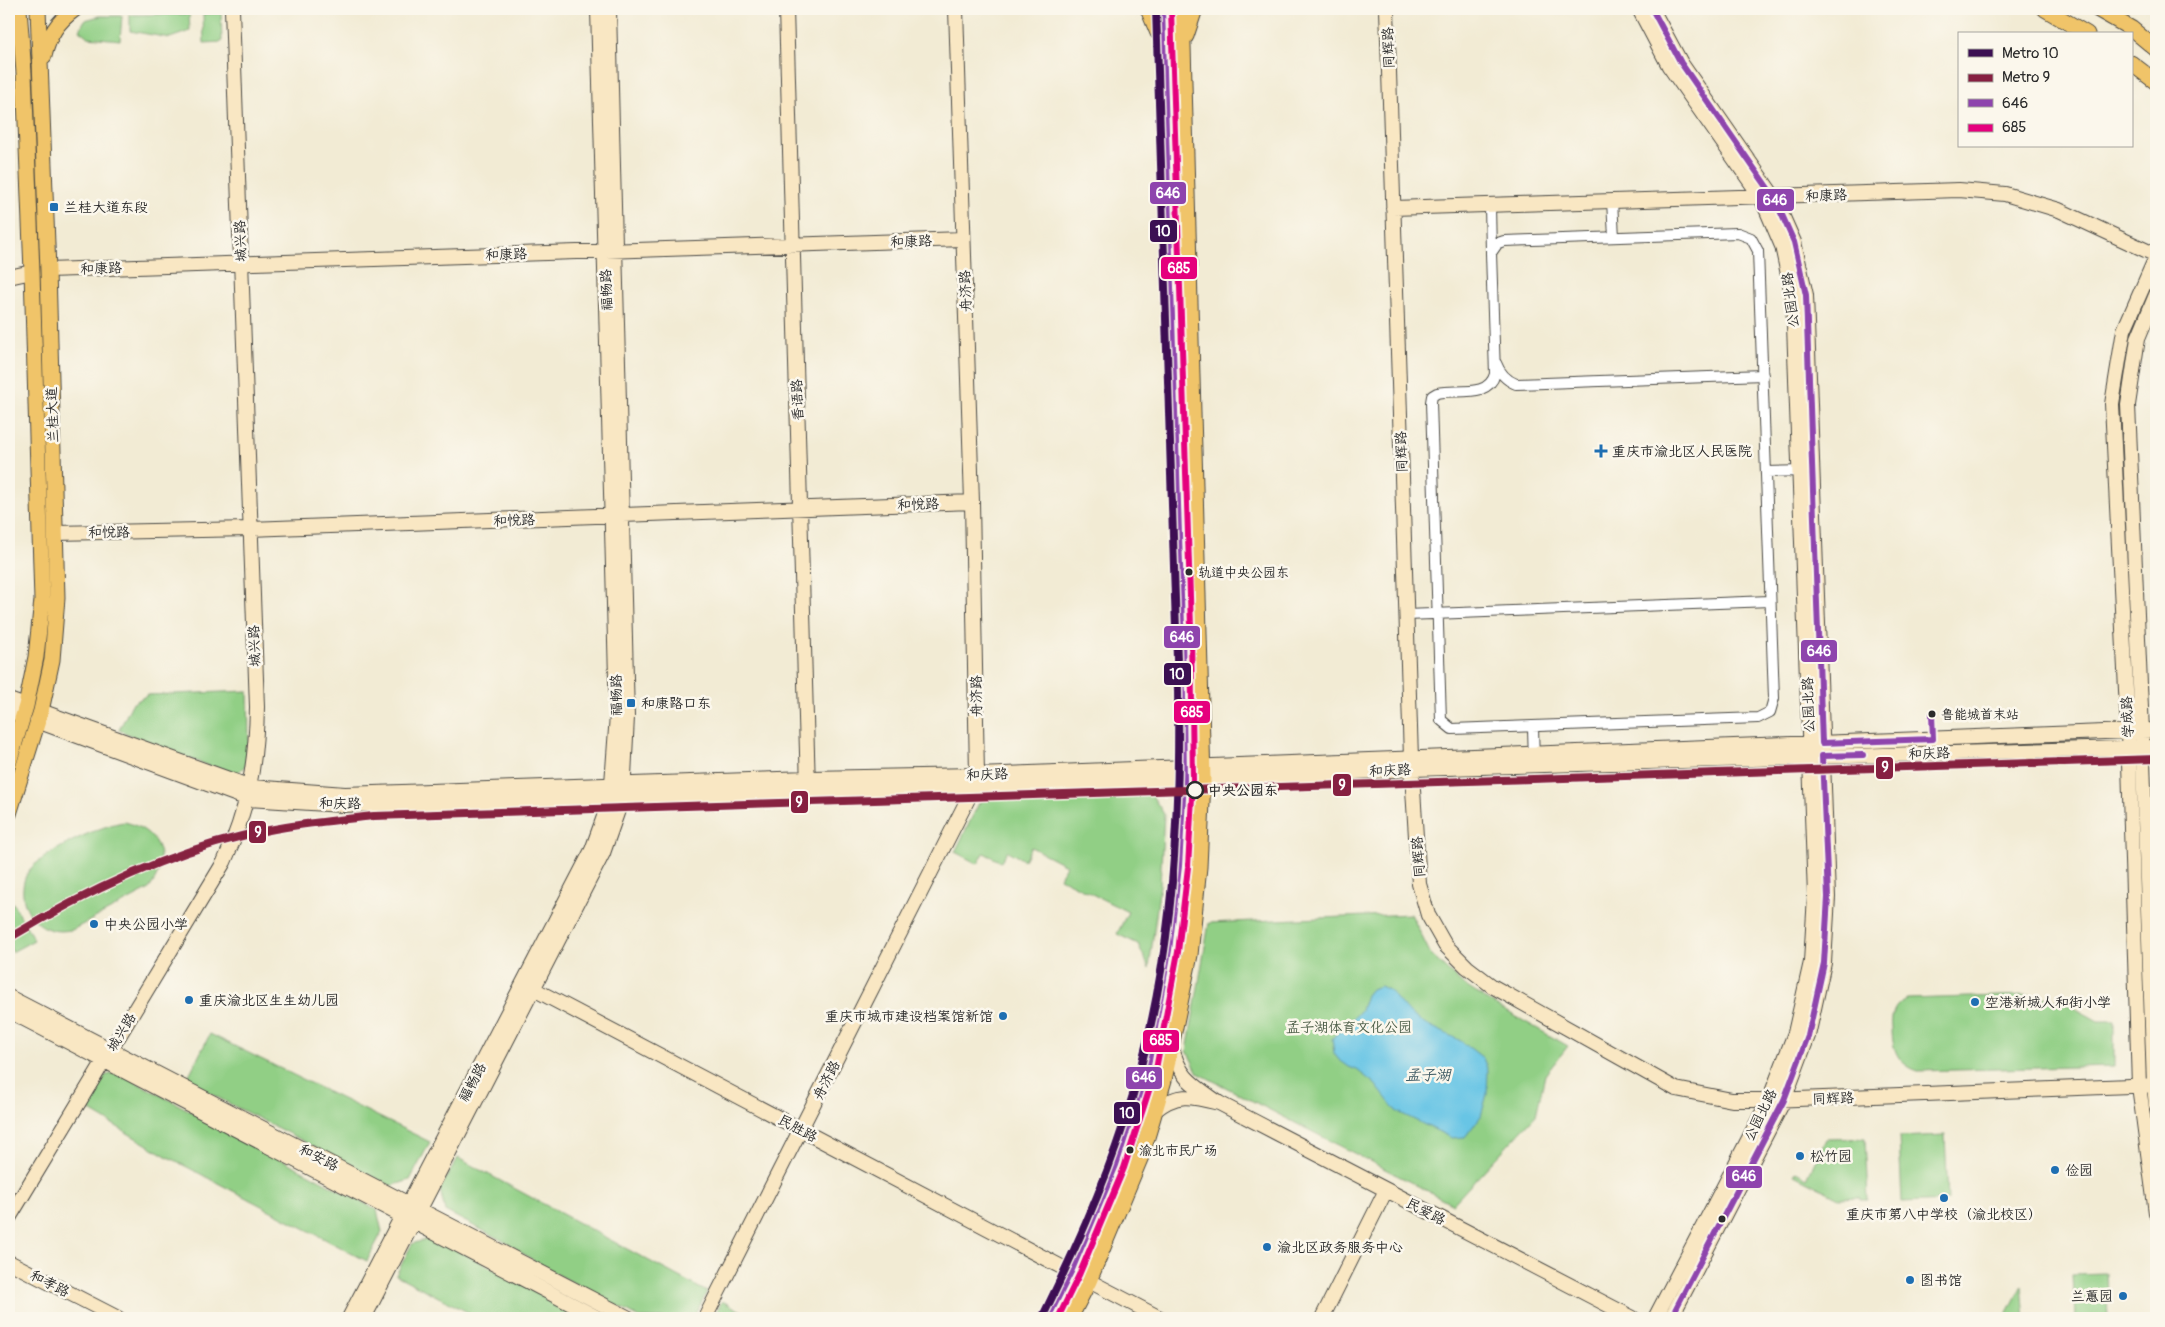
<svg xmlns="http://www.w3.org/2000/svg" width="2165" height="1327" font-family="Pangolin,'LXGW WenKai TC',sans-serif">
  <rect width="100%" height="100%" fill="#fbf7ec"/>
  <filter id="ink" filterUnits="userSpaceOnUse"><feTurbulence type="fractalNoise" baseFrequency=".02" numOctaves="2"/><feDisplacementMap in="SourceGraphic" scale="10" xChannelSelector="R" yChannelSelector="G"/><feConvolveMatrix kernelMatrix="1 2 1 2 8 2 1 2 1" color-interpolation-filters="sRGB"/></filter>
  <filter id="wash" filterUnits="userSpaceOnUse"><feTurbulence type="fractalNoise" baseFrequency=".0096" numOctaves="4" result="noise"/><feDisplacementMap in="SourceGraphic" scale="20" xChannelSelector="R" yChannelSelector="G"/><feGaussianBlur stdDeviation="1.12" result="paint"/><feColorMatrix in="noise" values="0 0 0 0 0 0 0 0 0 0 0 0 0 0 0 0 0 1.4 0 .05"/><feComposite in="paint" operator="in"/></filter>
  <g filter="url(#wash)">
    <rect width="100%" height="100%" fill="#f2ebd4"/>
    <!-- green -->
    <path fill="#91cf85" stroke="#5e7d58" d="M221,13l1,29 -18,1 -1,-29z
      M189,14l1,17 -20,7 -40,-7v-16z
      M100,16h22l-2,24 -32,-3 -9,-7 6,-10z
      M248,691l1,51 -3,23 -11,10 -78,-28 -38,-17 13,-26 15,-9z
      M1151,794l13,20 -4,71 -11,83 -11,-24 -21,-10 11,-22 -68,-34 6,-13 -35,-18 -7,13 -17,-9 -6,11 -17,-9 -6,11 -23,-12 24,-49 8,-6z
      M125,822c36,9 46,40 23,68l-76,40c-9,1 -17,2 -26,-2 -20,-10 -30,-36 -18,-56 12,-18 76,-49 97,-50z
      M13,903l21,37 -22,12 -3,-7v-40z
      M1411,914l20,41 30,28 29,19 78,44 -23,29 -9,40 -83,89 -255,-131 -11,-22 22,-128z
      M2031,995l17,3 23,8 27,15h16v45l-196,5c-21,-7 -26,-23 -26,-43 -1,-7 0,-16 5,-22 2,-3 7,-5 10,-7z
      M210,1034l220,108 -20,38 -19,6c-68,-36 -137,-69 -205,-105z
      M117,1072l260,138 5,22 -15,29 -201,-105 -82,-49 20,-31z
      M1945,1135l3,65 -46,2 -3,-65z
      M1865,1138l3,62h-8v-3l-21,1 -45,-23 2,-3 11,6 19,-39z
      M458,1158l249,134 -14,26h-53l-100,-53 -31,-21 -64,-33 -5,-22z
      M433,1237l154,81h-108l-83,-43 16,-31z
      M2106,1273l2,45h-33l-2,-44z
      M2022,1285l3,33h-20z
      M722,1301l33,17h-42z"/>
    <!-- water -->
    <path fill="#67c5e5" stroke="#497888" d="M1381,986l8,4 17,20 14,11 41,20 22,17 5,13 -1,23 -6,22 -16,21 -13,1 -56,-27 -21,-27 -18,-14 -8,-3 -11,-8 -4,-6 -2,-14 5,-6 6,-3 18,-20 5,-15 5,-6z"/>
  </g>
  <g filter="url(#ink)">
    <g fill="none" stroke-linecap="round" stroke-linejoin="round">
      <defs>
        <path id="street" d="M1612,201l2,36
          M1490,205l1,47
          M1738,233l13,5 7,13 16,447 -4,14 -12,6 -306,11 -11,-9 -10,-318 1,-6 5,-3c19,-5 51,6 58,-19l-4,-121 7,-10 6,-2z
          M1496,363c4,11 10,17 20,21l247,-9
          M1766,472l39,-1
          M1406,615l364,-14
          M1533,727l1,34"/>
        <path id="secondary" d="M786,9l22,779
          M1387,9l24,749 8,126 9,31 17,30 22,22 25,19 184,103 56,11h37l387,-15
          M1639,9l30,57 92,131 21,49 11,52 22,598 -4,66 -16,71 -26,67 -114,218
          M1652,9l29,54 93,134 20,45 12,53 22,602 -4,66 -16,73 -24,64 -113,218
          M1393,208l566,-18 46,4 54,16 97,45
          M2156,257l-32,73 -12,74 16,327 11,355 17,127
          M48,270l915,-31
          M9,277l23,-5
          M2156,295l-18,43 -10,67 14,326 12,354 2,20
          M55,533l195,-4 722,-27
          M9,700l17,6
          M9,711l14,5
          M41,711l210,76 94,7 463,-16 169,-3 1179,-45
          M37,721l211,78 94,6 861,-25 209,-11 744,-22
          M526,985l545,287
          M9,997l620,321
          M9,1011l589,307
          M1219,1103l414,215
          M1154,1111c23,-19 37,-15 65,-8 -27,-19 -40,-25 -48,-59
          M9,1218l215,-356c24,-52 32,-98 33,-155l-25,-698
          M9,1262l109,56
          M1089,1281l71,37
          M349,1318l243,-468 19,-53 6,-82 -19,-706
          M364,1318l239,-465 20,-57 4,-79 -18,-708
          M705,1318l269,-531 3,-12 -5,-273 -16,-493
          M1322,1318l64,-128"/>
        <path id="primary" d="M1148,9l10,24
          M2045,9l42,25
          M2097,9l35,20 24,20
          M1186,36l9,-27
          M44,56c5,-21 13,-34 31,-47
          M2131,63l25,19
          M9,762l17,-56 10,-49 6,-57 -10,-328 -8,-199 -5,-64
          M9,814l32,-103 11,-51 5,-62 -9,-328 -10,-261
          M1048,1318l23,-46 45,-107 32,-99 21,-116 10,-84 5,-86 -2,-153 -20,-618
          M1070,1318l19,-37 53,-127 22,-74 26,-125 9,-88 4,-87 -21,-771"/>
      </defs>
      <!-- street casing -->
      <use href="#street" stroke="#494844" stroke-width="12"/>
      <!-- secondary casing -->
      <use href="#secondary" stroke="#494844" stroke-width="16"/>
      <!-- primary casing -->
      <use href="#primary" stroke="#494844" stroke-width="17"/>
      <!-- street -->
      <use href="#street" stroke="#fff" stroke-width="10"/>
      <!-- secondary -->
      <use href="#secondary" stroke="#f9e7c3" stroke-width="14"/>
      <!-- primary -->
      <use href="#primary" stroke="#f0c469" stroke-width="15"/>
      <defs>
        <path id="bus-1" d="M1652,9l29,54 93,134 20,45 12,53 16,448 111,-4 -1,-25
          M1048,1318l23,-46 45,-107 32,-99 21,-116 10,-84 5,-86 -2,-153 -20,-618
          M1671,1318l113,-218 24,-64 16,-73 4,-66 -6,-141 41,-1"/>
        <path id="bus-2" d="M1058,1318l21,-43 45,-107 32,-99 22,-117 10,-85 5,-87 -2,-153 -20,-618"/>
      </defs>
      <!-- bus-1 casing -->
      <use href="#bus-1" stroke="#fbf7ec" stroke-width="10"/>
      <!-- bus-2 casing -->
      <use href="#bus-2" stroke="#fbf7ec" stroke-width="10"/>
      <!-- bus-1 -->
      <use href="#bus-1" stroke="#8e44ad" stroke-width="6"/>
      <!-- bus-2 -->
      <use href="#bus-2" stroke="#e5007d" stroke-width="6"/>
      <defs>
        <path id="metro-1" d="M1042,1318c31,-64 60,-127 82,-195 47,-140 56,-285 54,-432l-22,-682"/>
        <path id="metro-2" d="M9,938c73,-44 150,-82 233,-102 43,-11 88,-15 132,-20l1782,-57"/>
      </defs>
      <!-- metro-1 casing -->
      <use href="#metro-1" stroke="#fbf7ec" stroke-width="11"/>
      <!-- metro-2 casing -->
      <use href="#metro-2" stroke="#fbf7ec" stroke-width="11"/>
      <!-- metro-1 -->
      <use href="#metro-1" stroke="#3c1053" stroke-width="8"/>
      <!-- metro-2 -->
      <use href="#metro-2" stroke="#862041" stroke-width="8"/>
    </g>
  </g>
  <!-- markers -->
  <g fill="#1f6fb2" stroke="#fbf7ec" stroke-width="2">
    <rect x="49" y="202" width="10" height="10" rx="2.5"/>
    <path d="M1598.5 443.5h5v5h5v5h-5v5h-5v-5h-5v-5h5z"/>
    <rect x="626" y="698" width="10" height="10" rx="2.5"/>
    <circle cx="94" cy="924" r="5"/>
    <circle cx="189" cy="1000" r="5"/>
    <circle cx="1975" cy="1002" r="5"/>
    <circle cx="1003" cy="1016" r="5"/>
    <circle cx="1800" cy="1156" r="5"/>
    <circle cx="2055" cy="1170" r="5"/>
    <circle cx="1944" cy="1198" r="5"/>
    <circle cx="1267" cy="1247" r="5"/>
    <circle cx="1910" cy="1280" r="5"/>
    <circle cx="2123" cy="1296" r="5"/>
  </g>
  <g fill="#2b2b2b" stroke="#fbf7ec" stroke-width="2">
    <circle cx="1189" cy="572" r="4.5"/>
    <circle cx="1932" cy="714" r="4.5"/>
    <circle cx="1130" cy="1150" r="4.5"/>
    <circle cx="1722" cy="1219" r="4.5"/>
  </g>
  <circle fill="#fbf7ec" stroke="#2b2b2b" stroke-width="2.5" cx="1195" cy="790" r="8"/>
  <g text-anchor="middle" stroke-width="5" stroke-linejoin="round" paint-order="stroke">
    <!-- bus labels -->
    <g font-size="13" fill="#2b2b2b" stroke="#fbf7ec" text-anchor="start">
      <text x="1198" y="577">轨道中央公园东</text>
      <text x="1941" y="719">鲁能城首末站</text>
      <text x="1139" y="1155">渝北市民广场</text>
    </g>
    <!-- street labels -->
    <g font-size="14" fill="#2b2b2b" stroke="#fbf7ec">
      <text transform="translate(1388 48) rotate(-92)" y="5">同辉路</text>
      <text transform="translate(1826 195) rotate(-2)" y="5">和康路</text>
      <text transform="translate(240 241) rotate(-92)" y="5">城兴路</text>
      <text transform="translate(911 241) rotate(-2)" y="5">和康路</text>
      <text transform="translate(506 254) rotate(-2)" y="5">和康路</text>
      <text transform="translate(101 268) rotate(-2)" y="5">和康路</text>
      <text transform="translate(606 290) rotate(-92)" y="5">福畅路</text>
      <text transform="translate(965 291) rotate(-92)" y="5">舟济路</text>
      <text transform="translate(1790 300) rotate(-97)" y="5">公园北路</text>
      <text transform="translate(797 400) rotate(-92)" y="5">香语路</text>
      <text transform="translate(52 415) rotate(-92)" y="5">兰桂大道</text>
      <text transform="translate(1401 452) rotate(-92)" y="5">同辉路</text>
      <text transform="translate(918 504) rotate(-2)" y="5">和悦路</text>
      <text transform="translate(514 520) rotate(-2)" y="5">和悦路</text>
      <text transform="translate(109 532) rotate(-1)" y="5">和悦路</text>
      <text transform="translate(254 646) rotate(-92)" y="5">城兴路</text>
      <text transform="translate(616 695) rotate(-91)" y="5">福畅路</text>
      <text transform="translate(976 696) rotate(-91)" y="5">舟济路</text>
      <text transform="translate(1808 705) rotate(-92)" y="5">公园北路</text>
      <text transform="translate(2127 717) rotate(-93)" y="5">学成路</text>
      <text transform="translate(1929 753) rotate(-2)" y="5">和庆路</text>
      <text transform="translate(1390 770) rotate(-3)" y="5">和庆路</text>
      <text transform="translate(987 774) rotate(-2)" y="5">和庆路</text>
      <text transform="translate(340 803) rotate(1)" y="5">和庆路</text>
      <text transform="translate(1418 857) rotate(-94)" y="5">同辉路</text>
      <text transform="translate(121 1032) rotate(-59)" y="5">城兴路</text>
      <text transform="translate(826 1080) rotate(-63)" y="5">舟济路</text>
      <text transform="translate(472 1082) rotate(-62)" y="5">福畅路</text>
      <text transform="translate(1833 1098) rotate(-2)" y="5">同辉路</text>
      <text transform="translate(1760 1115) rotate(-64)" y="5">公园北路</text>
      <text transform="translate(798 1128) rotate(28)" y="5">民胜路</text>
      <text transform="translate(319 1157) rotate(27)" y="5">和安路</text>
      <text transform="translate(1426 1211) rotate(27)" y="5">民爱路</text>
      <text transform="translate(50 1283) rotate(27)" y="5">和孝路</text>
    </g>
    <!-- poi labels -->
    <g font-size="14" fill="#2b2b2b" stroke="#fbf7ec" text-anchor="start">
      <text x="64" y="212">兰桂大道东段</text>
      <text x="1612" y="456">重庆市渝北区人民医院</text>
      <text x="641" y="708">和康路口东</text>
      <text x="104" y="929">中央公园小学</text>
      <text x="199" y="1005">重庆渝北区生生幼儿园</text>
      <text x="1985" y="1007">空港新城人和街小学</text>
      <text x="993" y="1021" text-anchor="end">重庆市城市建设档案馆新馆</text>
      <text x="1810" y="1161">松竹园</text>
      <text x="2065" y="1175">俭园</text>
      <text x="1944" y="1219" text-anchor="middle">重庆市第八中学校（渝北校区）</text>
      <text x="1277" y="1252">渝北区政务服务中心</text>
      <text x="1920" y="1285">图书馆</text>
      <text x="2113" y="1301" text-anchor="end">兰蕙园</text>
    </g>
    <!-- stop labels -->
    <g font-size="14" font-weight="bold" fill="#2b2b2b" stroke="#fbf7ec" text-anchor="start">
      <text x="1208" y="795">中央公园东</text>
    </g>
    <!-- park labels -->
    <g font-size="14" fill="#4a5c46" stroke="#fbf7ec">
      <text x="1349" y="1032">孟子湖体育文化公园</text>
    </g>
    <!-- water labels -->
    <g font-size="15" font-style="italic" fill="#3d5963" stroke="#fbf7ec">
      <text x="1428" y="1080">孟子湖</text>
    </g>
  </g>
  <g stroke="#fbf7ec" stroke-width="2">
    <rect x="1149" y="181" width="38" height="24" rx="5" fill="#8e44ad"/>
    <rect x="1756" y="188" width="39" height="24" rx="5" fill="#8e44ad"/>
    <rect x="1149" y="219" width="29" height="24" rx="5" fill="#3c1053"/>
    <rect x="1160" y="256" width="38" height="24" rx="5" fill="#e5007d"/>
    <rect x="1163" y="625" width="38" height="24" rx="5" fill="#8e44ad"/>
    <rect x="1800" y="639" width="38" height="24" rx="5" fill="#8e44ad"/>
    <rect x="1163" y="662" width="29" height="24" rx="5" fill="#3c1053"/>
    <rect x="1173" y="700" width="38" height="24" rx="5" fill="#e5007d"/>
    <rect x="1875" y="756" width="19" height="24" rx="5" fill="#862041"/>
    <rect x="1332" y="773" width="20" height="24" rx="5" fill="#862041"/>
    <rect x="790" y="790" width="19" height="24" rx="5" fill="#862041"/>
    <rect x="248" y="820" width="19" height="24" rx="5" fill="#862041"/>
    <rect x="1142" y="1029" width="38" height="24" rx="5" fill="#e5007d"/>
    <rect x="1125" y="1066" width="38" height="24" rx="5" fill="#8e44ad"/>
    <rect x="1113" y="1101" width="28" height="24" rx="5" fill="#3c1053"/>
    <rect x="1725" y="1165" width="38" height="24" rx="5" fill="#8e44ad"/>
  </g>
  <g font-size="14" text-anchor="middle" font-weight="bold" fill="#fff">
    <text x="1168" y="198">646</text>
    <text x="1775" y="205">646</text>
    <text x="1163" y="236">10</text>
    <text x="1179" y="273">685</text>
    <text x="1182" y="642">646</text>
    <text x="1819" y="656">646</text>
    <text x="1177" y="679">10</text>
    <text x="1192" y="717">685</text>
    <text x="1885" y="772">9</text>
    <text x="1342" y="790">9</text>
    <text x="799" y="807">9</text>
    <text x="258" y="837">9</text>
    <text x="1161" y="1045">685</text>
    <text x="1144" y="1082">646</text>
    <text x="1127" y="1118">10</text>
    <text x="1744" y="1181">646</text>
  </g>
  <!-- margin -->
  <rect width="2165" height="1327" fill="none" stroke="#fbf7ec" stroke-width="30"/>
  <!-- legend -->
  <rect x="1958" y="32" width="175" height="115" fill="#fbf7ec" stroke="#a8a59f"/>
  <rect x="1968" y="49" width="25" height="8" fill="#3c1053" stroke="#a8a59f"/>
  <text x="2002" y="58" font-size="15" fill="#2b2b2b">Metro 10</text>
  <rect x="1968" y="74" width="25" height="8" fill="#862041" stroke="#a8a59f"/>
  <text x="2002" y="82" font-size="15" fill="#2b2b2b">Metro 9</text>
  <rect x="1968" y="99" width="25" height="8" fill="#8e44ad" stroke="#a8a59f"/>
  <text x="2002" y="108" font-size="15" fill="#2b2b2b">646</text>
  <rect x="1968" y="124" width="25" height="8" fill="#e5007d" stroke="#a8a59f"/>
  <text x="2002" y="132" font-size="15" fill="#2b2b2b">685</text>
</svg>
